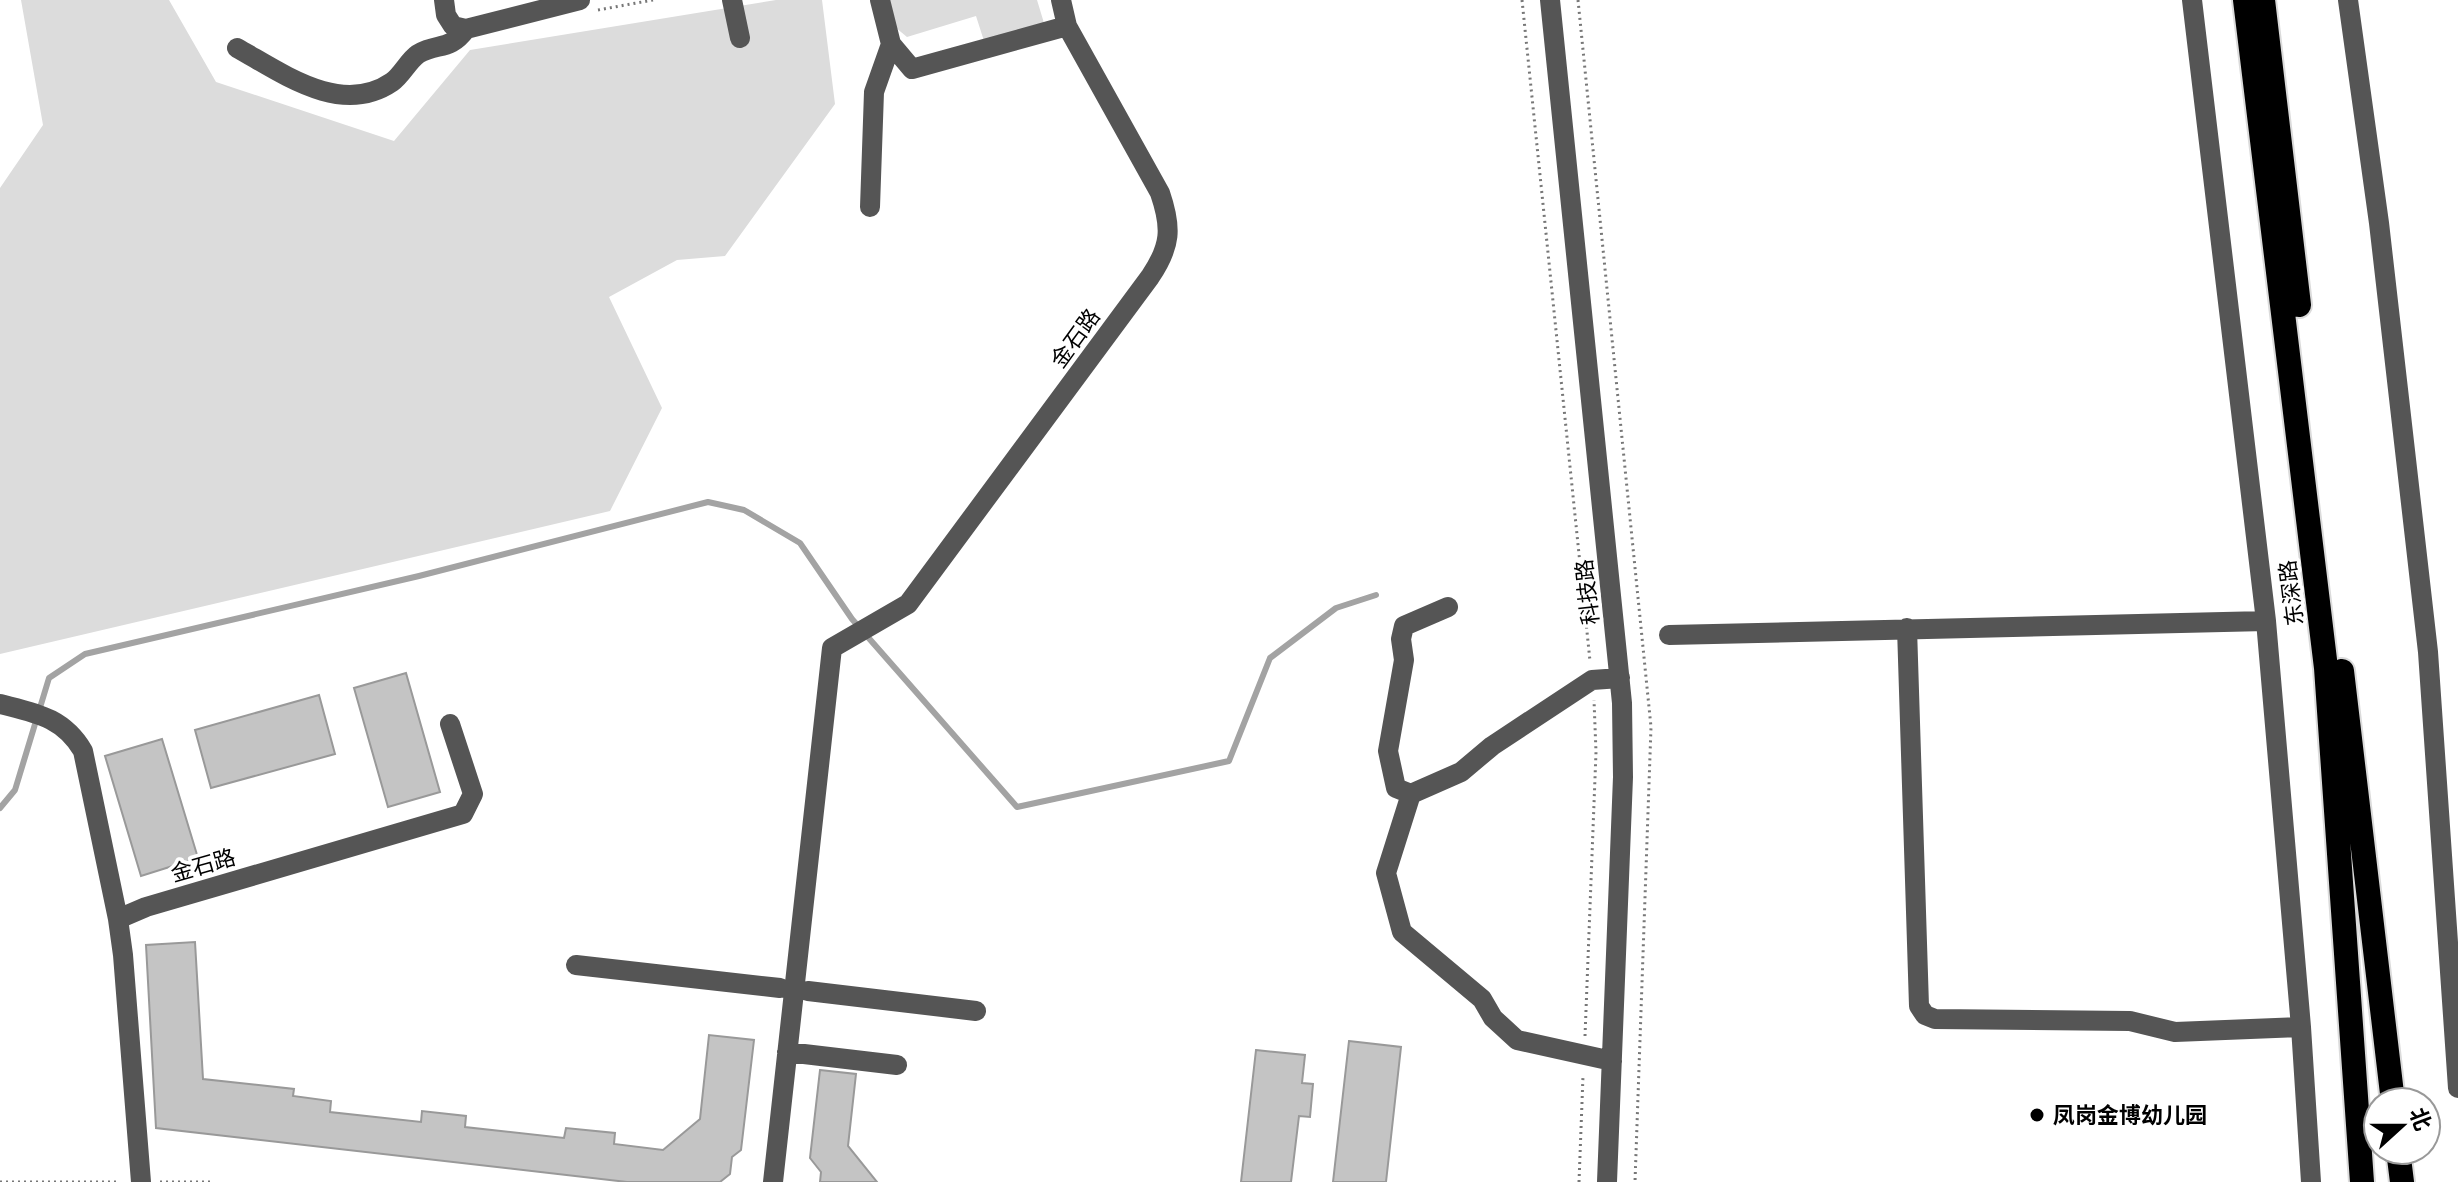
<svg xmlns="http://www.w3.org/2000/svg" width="2458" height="1182" font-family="'Public Sans','Noto Sans SC',sans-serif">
  <rect width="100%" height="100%" fill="#fff"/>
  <!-- green -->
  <path fill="#dcdcdc" d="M21,0h148l47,82 178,59 76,-91 306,-50h46l13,104 -110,152 -48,4 -68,37 53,111 -52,103 -610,143v-466l43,-63z
    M889,0h148l7,23 -60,18 -8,-25 -69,21 -12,-10z"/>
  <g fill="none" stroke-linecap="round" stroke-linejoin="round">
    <!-- stream -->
    <path stroke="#a3a3a3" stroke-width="6" d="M0,808l15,-18 34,-112 36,-24 334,-78 289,-74 36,8 56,33 52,76 165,188 212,-46 41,-103 66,-50 40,-13"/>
  </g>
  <!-- building -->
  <path fill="#c4c4c4" stroke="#999" stroke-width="2" d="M406,673l34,119 -52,15 -34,-119z
    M319,695l16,59 -124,34 -16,-58z
    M162,739l36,119 -57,18 -36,-120z
    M195,942l8,137 91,10 -1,7 38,5 -1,11 91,10 1,-11 44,5 -1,11 99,11 2,-10 49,5 -1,11 49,6 37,-31 9,-84 45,5 -13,110 -9,7 -2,17 -10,8h-93l-471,-54 -10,-183z
    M1349,1041l52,6 -15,135h-53z
    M1256,1050l49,5 -3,28 11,1 -3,33 -11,-1 -8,66h-50z
    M820,1070l36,4 -8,72 29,36h-57l1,-10 -11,-14z"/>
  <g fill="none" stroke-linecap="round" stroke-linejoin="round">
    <defs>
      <path id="highway" d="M2245,0l81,668 36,514
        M2263,0l36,305
        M2342,671l51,431
        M2398,1150l4,32"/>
    </defs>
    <!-- highway casing -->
    <use href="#highway" stroke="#dbdbdb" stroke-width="28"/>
    <!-- path -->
    <path stroke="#777" stroke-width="3" stroke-dasharray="2 4" stroke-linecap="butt" d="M1522,0l68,661
      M1578,0l73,727 -16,455
      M598,10l55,-10
      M1585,1036l11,-284 -2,-52
      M0,1182h120
      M160,1182h52
      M1579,1182l4,-106"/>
    <!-- minor -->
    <path stroke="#555" stroke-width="20" d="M444,0l2,15 7,11 13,3 114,-29
      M732,0l8,38
      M880,0l11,44 21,25 155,-43
      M1550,0l72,703 1,74 -16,405
      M2192,0l74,621 35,406 10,155
      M2348,0l31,223 49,429 30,436
      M237,48c45,25 104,69 155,34 10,-7 16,-21 26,-28 20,-12 31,-2 48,-25
      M870,207l4,-115 17,-48
      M1907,628l12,378 6,9 10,4 195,2 45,11 126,-5
      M1669,635l597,-14
      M0,704c35,9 63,13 83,47l35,168
      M1411,794l-15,-6 -8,-37 16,-91 -3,-21 3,-13 44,-19
      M576,965l204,23
      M808,991l168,20
      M787,1052l110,13
      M1612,1061l-95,-21 -24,-22 -11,-19 -80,-67 -16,-59 25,-79 50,-22 31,-26 100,-66 28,-2
      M141,1182l-18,-227 -5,-36 28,-12 317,-93 10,-20 -23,-70
      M773,1182l59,-534 76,-44 242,-327c21,-31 22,-49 10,-84l-93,-167 -6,-26"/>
    <!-- highway -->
    <use href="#highway" stroke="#000" stroke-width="24"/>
  </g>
  <!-- markers -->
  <circle fill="#000" stroke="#fff" stroke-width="3" cx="2037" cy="1115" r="8"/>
  <g text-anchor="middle" stroke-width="7" stroke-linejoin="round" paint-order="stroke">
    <!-- street labels -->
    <g font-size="22" fill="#000" stroke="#fff">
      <text transform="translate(1075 338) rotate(-54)" y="8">金石路</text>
      <text transform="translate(1587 592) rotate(-96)" y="8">科技路</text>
      <text transform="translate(2291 593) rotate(-97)" y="8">东深路</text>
      <text transform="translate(203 865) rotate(-16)" y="8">金石路</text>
    </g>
    <!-- poi labels -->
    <g font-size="22" font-weight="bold" fill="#000" stroke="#fff" text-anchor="start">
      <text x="2053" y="1123">凤岗金博幼儿园</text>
    </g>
  </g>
  <!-- north arrow -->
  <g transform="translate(2402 1126) rotate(69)"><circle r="38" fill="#ffffff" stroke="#999999" stroke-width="2"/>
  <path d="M0-6L14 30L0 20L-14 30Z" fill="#000000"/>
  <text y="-12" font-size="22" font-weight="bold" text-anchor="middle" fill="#000000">北</text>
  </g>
</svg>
